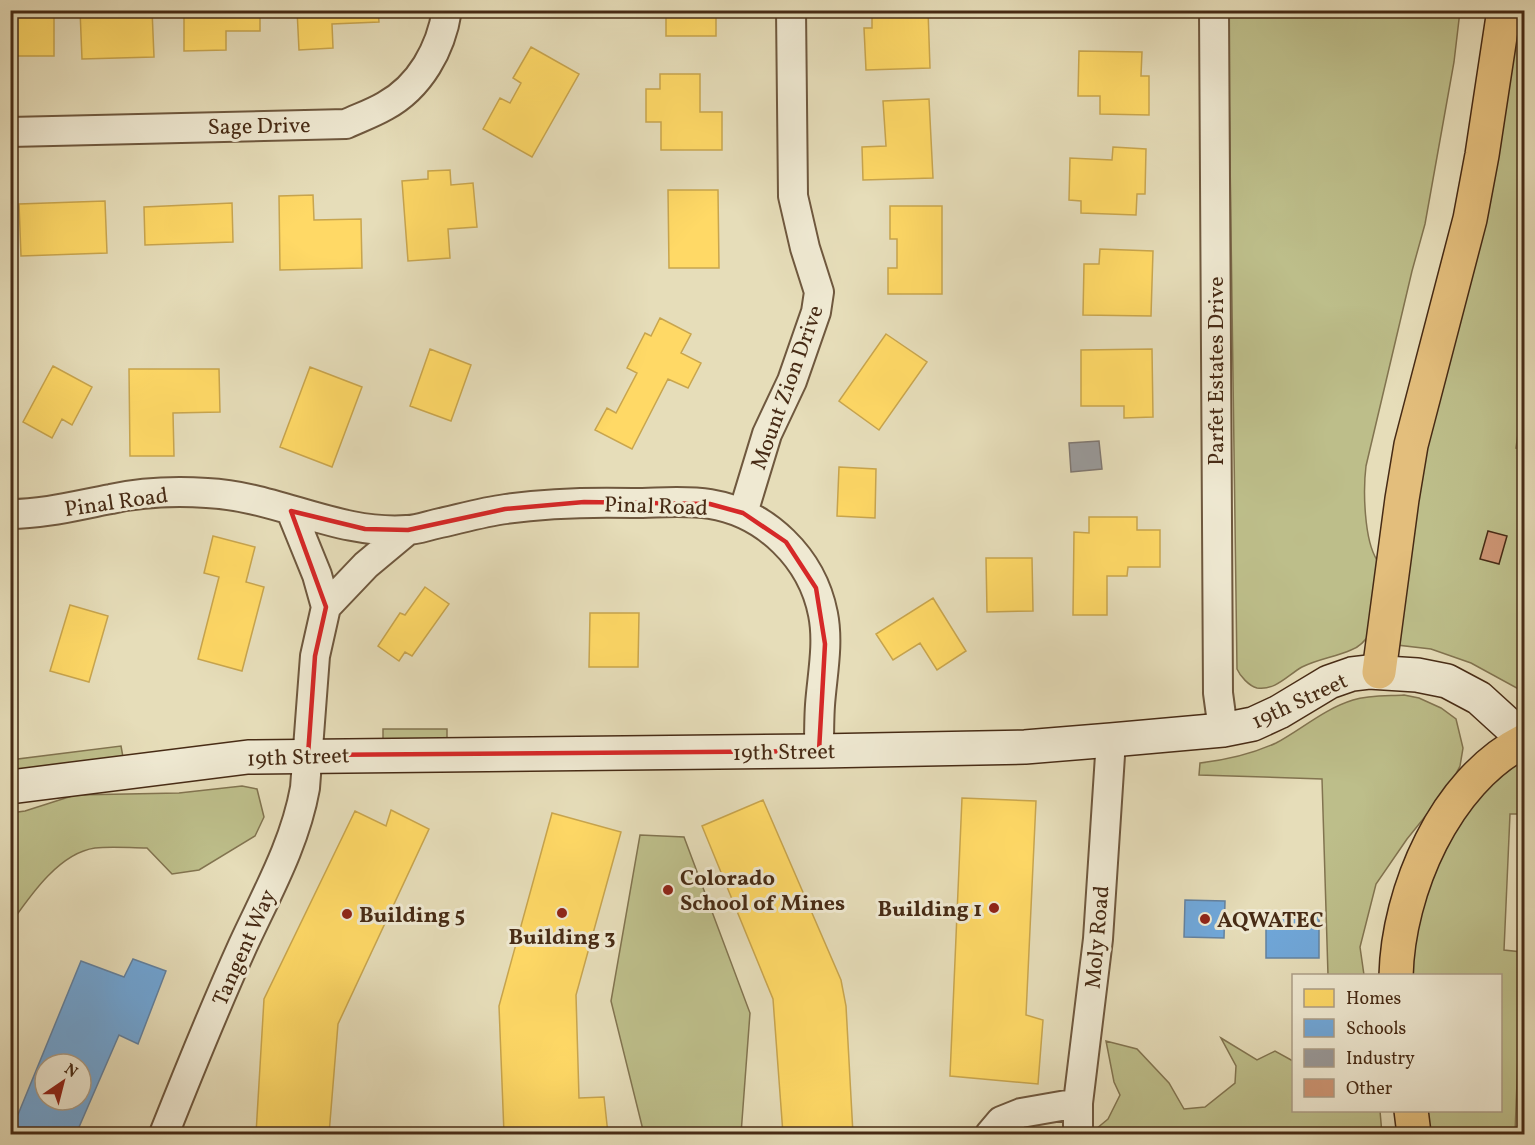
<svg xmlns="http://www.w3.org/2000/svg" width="1535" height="1145" font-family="Vollkorn,serif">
  <rect width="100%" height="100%" fill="#e6ddb9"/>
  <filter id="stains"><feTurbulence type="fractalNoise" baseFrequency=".00333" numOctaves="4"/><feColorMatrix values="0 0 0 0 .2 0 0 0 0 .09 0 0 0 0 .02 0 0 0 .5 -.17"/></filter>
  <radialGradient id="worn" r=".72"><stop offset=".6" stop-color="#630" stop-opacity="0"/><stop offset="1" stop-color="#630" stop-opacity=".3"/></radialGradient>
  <!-- green -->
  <path fill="#bdbe8a" stroke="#827450" stroke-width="1.5" d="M1228,11h232l-6,51 -29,162 -13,47 -46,195c-3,24 -2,74 11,94l-6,72c-5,8 -11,15 -20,18 -16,7 -33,9 -49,17 -14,8 -27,24 -45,21 -8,-2 -17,-12 -20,-19z
    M1514,11h10v380l-8,57 8,1v243l-53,-29 -40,-14 -34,-4 9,-92z
    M1404,695l15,3 22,10 15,11 7,29 -3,18 -11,21 -42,52 -31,45 -16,63 4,28h-36l-6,-196 -123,-4 1,-12c26,-3 52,-9 76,-20 26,-14 48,-34 77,-43 16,-5 34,-4 51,-5z
    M383,729h64v10l-64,1z
    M121,746l2,11 -112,14 -1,-11z
    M1519,762l5,2v50h-14l-6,136 18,2 -7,182h-90l-3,-23 78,-1v-134h-90l9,-85 59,-97z
    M242,786l15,3 7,28 -9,19 -56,34 -27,4 -25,-26c-17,0 -35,-2 -52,0 -36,5 -65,48 -84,75v-110l14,-2 50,-16 104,-2z
    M640,835l44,2 66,176 -9,121h-97l-33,-133z
    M1221,1038l36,22 18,-9 18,10 1,49 86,1 2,23h-286v-5l12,-10 12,-24 -6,-13 -8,-41 31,8 32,34 15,26 21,-2 30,-24 1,-17z"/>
  <!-- homes -->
  <path fill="#ffd966" stroke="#c8a54e" stroke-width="1.5" d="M80,10h72l2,47 -72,2z
    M184,10h76v21h-34v19l-42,1z
    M297,10h81l1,12 -47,2 1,24 -34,2z
    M666,10h50v26h-50z
    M872,10h56l2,58 -64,2 -2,-42h8z
    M1115,10h33l-2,7z
    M10,11h44v45h-44z
    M531,47l48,27 -47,83 -49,-28 17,-31 10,5 11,-20 -8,-5z
    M1079,51l63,1 -1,24h8v39l-49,-1v-18h-22z
    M660,74h40v38h22v38h-61v-28h-15v-33h14z
    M929,99l4,79 -70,2 -1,-33 24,-1 -3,-45z
    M1113,147l33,2 -1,45h-8l-1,21 -55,-2v-12l-12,-1 1,-42 42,2z
    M450,170l1,15 22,-2 4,44 -29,2 2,29 -42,3 -6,-80 26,-2v-8z
    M668,190h50l1,78h-50z
    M313,195l1,25 47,-1 1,49 -82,2 -1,-74z
    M105,201l2,52 -86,3 -2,-52z
    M232,203l1,39 -88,3 -1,-38z
    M890,206h52v88h-54v-26h9v-29h-7z
    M1100,249l53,2 -2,65 -68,-1 1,-51h15z
    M660,318l31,16 -10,19 20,10 -13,25 -20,-9 -36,70 -37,-19 12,-22 9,5 21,-40 -10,-5 18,-35 6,3z
    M886,334l41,28 -48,68 -40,-29z
    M430,349l41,16 -20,56 -41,-15z
    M1152,349l1,68 -29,1v-12h-43v-56z
    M53,366l39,21 -20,38 -10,-6 -10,19 -29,-16z
    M310,367l52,20 -30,80 -52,-20z
    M129,369h90l1,43 -47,1 1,43h-44z
    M839,467l37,2 -1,49 -38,-2z
    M1089,517h48v13h23v37h-32l-1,9h-20v39h-34l1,-83 15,1z
    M213,536l42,11 -9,35 18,5 -22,84 -44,-12 21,-82 -15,-4z
    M986,558h46l1,53 -46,1z
    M425,587l24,17 -37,52 -7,-4 -6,9 -21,-15 22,-33 5,2z
    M933,598l33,53 -29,19 -17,-27 -27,17 -17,-26z
    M70,605l38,11 -19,66 -39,-11z
    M590,613h49l-1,54h-49z
    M962,798l74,3 -10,214 17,5 -5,64 -88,-8z
    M763,800l78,180 5,26 7,128h-70l-10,-135 -71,-173z
    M391,810l38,19 -91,195 -9,110h-73l8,-135 91,-188 31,15z
    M552,813l69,19 -45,163 3,103 25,-1 4,37h-104l-5,-128z"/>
  <!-- schools -->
  <path fill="#6fa8dc" stroke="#6382a0" stroke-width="1.5" fill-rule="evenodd" d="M1185,900l40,1 -1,37 -40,-1z
    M1266,917h53v41h-53z
    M133,959l33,12 -28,73 -19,-9 -43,99h-66l71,-173 43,16zM45,1064h36v36h-36z"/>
  <!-- industry -->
  <path fill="#999" stroke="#807871" stroke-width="1.5" d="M1099,441l3,28 -31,3 -2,-29z"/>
  <!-- building -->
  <path fill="#cd9574" stroke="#472b15" stroke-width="1.5" d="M1488,531l19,5 -8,28 -19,-5z"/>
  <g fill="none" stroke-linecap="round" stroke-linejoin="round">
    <defs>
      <path id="street" d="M1214,10l4,683 5,37
        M10,132l336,-8c13,-6 27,-11 39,-18 35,-19 56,-57 62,-96
        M743,513l24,-79 25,-53 24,-69 3,-20 -14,-44 -12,-52 -2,-186
        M10,514c35,0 68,-9 101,-15 32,-7 64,-8 96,-6 69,3 130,42 200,37 9,0 20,-4 29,-6 23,-5 47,-12 70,-15 42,-6 85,-7 127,-6 25,0 52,-3 77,1 56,9 102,54 113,110 6,30 -1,62 -3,91 -1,15 -1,31 -1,46
        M326,607l40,-42 42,-35
        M164,1134c25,-63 51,-127 79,-189 24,-52 52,-101 62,-157l10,-132 11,-49 -9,-32 -26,-64
        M990,1134l11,-13 20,-8 57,-10
        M1078,1134v-31l20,-164 13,-199"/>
      <path id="secondary" d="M10,787l238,-30 571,-6 206,-4 86,-7 112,-10 30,-6 26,-12 50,-30 23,-8 17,-2 48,3 30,6 32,17 45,41"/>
      <path id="highway" d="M1379,672l23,-173 9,-54 59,-226 12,-64 22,-145
        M1396,976c2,-85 49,-195 128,-235
        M1411,1110l3,24"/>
    </defs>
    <!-- street casing -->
    <use href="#street" stroke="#6f583e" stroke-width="32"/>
    <!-- secondary casing -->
    <use href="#secondary" stroke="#472b15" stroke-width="36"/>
    <!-- highway casing -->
    <use href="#highway" stroke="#472b15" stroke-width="36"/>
    <!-- street -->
    <use href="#street" stroke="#efe9d2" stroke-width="28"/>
    <!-- secondary -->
    <use href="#secondary" stroke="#efe9d2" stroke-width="33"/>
    <!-- highway -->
    <use href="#highway" stroke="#e3be7c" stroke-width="33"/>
  </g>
  <!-- marked area -->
  <path fill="none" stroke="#d62828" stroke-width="4.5" stroke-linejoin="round" d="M584,502l126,2 33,9 43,29 30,46 9,56 -6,107 -511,4 7,-99 11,-49 -35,-96 74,18 43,1 97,-21z"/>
  <!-- markers -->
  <g fill="#8f2418" stroke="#efe9d2" stroke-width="2">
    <circle cx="668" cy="890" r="6"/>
    <circle cx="994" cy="908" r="6"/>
    <circle cx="562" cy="913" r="6"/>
    <circle cx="347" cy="914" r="6"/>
    <circle cx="1205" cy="919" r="6"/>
  </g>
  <g text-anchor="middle" stroke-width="6" stroke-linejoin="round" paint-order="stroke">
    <!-- street labels -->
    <g font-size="22" fill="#472b15" stroke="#efe9d2">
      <text transform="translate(259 125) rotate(-1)" y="8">Sage Drive</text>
      <text transform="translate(1215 371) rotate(-90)" y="8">Parfet Estates Drive</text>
      <text transform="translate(786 387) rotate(-70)" y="8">Mount Zion Drive</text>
      <text transform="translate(116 501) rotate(-8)" y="8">Pinal Road</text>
      <text transform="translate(656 505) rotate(2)" y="8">Pinal Road</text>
      <text transform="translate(1299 700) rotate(-25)" y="8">19th Street</text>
      <text transform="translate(784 751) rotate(-1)" y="8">19th Street</text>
      <text transform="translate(298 756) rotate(-2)" y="8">19th Street</text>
      <text transform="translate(1096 937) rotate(-85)" y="8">Moly Road</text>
      <text transform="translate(243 947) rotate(-66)" y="8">Tangent Way</text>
    </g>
    <!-- poi labels -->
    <g font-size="22" font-weight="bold" fill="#472b15" stroke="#efe9d2" text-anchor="start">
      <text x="680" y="885">Colorado<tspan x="680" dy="25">School of Mines</tspan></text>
      <text x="982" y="916" text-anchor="end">Building 1</text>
      <text x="359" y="922">Building 5</text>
      <text x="1217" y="927">AQWATEC</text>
      <text x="562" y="944" text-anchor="middle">Building 3</text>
    </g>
  </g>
  <!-- margin -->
  <rect width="1535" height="1145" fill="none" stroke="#e6ddb9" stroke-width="36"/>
  <rect x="12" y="12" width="1511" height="1121" fill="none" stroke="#472b15" stroke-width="3"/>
  <rect x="18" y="18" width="1499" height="1109" fill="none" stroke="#472b15" stroke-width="1.5"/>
  <!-- legend -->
  <rect x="1292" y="974" width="210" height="138" fill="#efe9d2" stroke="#ac9d86" stroke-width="1.5"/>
  <rect x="1304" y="989" width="30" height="18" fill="#ffd966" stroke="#ac9d86" stroke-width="1.5"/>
  <text x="1346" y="1004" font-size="18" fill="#472b15">Homes</text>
  <rect x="1304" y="1019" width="30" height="18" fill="#6fa8dc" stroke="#ac9d86" stroke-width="1.5"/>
  <text x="1346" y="1034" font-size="18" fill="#472b15">Schools</text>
  <rect x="1304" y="1049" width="30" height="18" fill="#999999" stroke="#ac9d86" stroke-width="1.5"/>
  <text x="1346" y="1064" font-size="18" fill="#472b15">Industry</text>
  <rect x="1304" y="1079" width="30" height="18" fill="#cd9574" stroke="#ac9d86" stroke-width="1.5"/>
  <text x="1346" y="1094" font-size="18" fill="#472b15">Other</text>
  <!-- north arrow -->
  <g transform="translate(63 1082) rotate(35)"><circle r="28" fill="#efe9d2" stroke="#ac9d86" stroke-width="1.5"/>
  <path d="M0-4.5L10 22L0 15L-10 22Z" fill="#8f2418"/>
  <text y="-9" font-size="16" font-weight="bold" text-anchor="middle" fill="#472b15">N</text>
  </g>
  <rect width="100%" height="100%" filter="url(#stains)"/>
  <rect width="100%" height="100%" fill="url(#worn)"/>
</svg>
